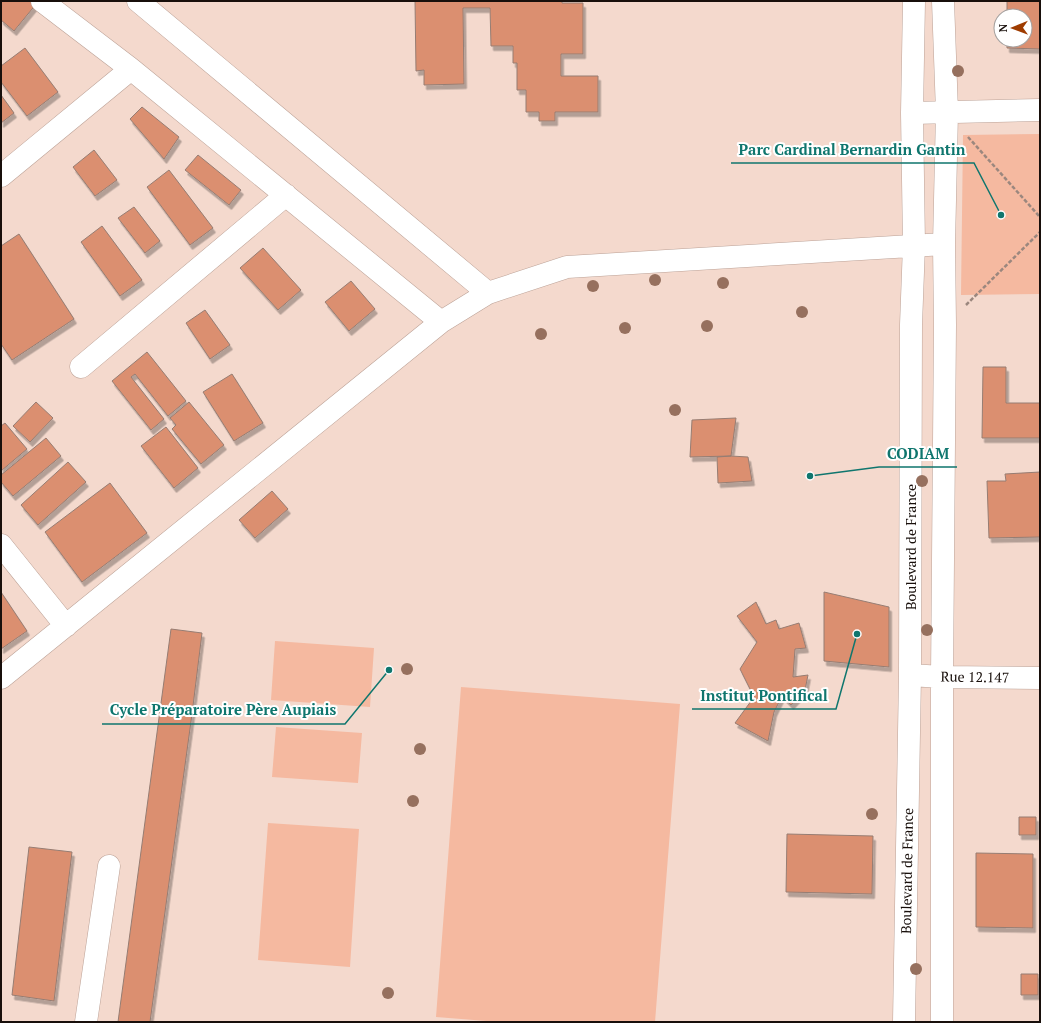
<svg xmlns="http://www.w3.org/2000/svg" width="1041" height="1023" font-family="'PT Serif',serif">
  <defs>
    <filter id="shadow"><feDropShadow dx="2.5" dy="4.5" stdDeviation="0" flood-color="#0004"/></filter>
  </defs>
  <rect width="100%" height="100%" fill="#f4d9cd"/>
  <!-- green -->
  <path fill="#f5b9a0" d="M1040,134v160l-79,1 2,-160z
    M275,641l99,7 -4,59 -99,-7z
    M461,687l219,17 -25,318h-156l-63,-5z
    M276,727l86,6 -4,50 -86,-6z
    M268,823l91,6 -9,138 -92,-7z"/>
  <!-- building -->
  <path fill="#db8f6f" stroke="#967d73" filter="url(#shadow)" d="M1,1h34l2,2 -23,28 -13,-11z
    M415,1h147v2h21v51h-22v22h37v36h-43v9h-16v-9h-13v-22h-9v-27h-4v-17h-22l-1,-38h-27l1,76 -40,1v-15l-8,1z
    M1007,1h33v48l-33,-1v-8h18v-24h-18z
    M25,48l33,44 -31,24 -26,-34v-16z
    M1,95l13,18 -13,10z
    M142,107l37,30 -15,22 -34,-40z
    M94,150l23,30 -22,16 -22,-29z
    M198,155l43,35 -12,15 -44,-35z
    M169,170l44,58 -23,17 -43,-58z
    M134,207l26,34 -15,12 -27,-35z
    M102,226l40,54 -22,16 -39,-54z
    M19,234l55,85 -62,41 -11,-16v-98z
    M263,248l38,42 -23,20 -38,-42z
    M351,281l24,28 -26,22 -24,-29z
    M205,310l25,35 -20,14 -24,-36z
    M147,352l39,49 -18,15 -33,-42 -4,3 33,42 -13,11 -39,-49z
    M983,367h23v36h34v35h-58z
    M232,374l31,49 -29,18 -31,-49z
    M36,402l17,16 -23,24 -17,-16z
    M189,402l35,43 -23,19 -29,-35 4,-4 -6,-7z
    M736,418l-5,38 -41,1 2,-37z
    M5,423l22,26 -26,22v-45z
    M166,427l32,41 -24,20 -33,-42z
    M46,438l15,18 -48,40 -12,-14v-7z
    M731,456l17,1 4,24 -34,2 -1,-26z
    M68,462l18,20 -48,43 -17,-20z
    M1040,472v65l-51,1 -2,-57h19l-1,-7z
    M110,483l37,50 -65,49 -37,-50z
    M272,491l16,18 -33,29 -16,-18z
    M1,592l26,39 -26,18z
    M824,592l65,15v60l-65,-6z
    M756,602l10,22 10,-4 3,9 20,-6 7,25 -11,1 -2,28 15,-2 -3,15 -14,15 -9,-9 -8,16 -6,29 -33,-18 19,-26 -14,-28 17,-27 -20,-26z
    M171,629l31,4 -10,81 -42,308h-32z
    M1019,817h17v18h-17z
    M787,834l86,2 -1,58 -86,-2z
    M29,847l43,5 -18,149 -42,-6z
    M976,853l57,1v74l-57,-1z
    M1021,974h17v21h-17z"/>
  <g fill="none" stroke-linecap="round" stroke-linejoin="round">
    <defs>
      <path id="minor" d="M42,1l89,68 310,253
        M138,1l350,292
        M912,113l128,-3
        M1,176l130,-107
        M81,367l205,-172
        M1,545l65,81
        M910,675l32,2 98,1
        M1,678l440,-356 47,-29 79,-26 377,-23
        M86,1022l23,-156
        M904,1022l6,-347 1,-350 3,-80 -2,-132 2,-112
        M942,1022v-345l3,-352 -1,-81 3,-132 -4,-111"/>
    </defs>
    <!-- minor casing -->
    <use href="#minor" stroke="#bca297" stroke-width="23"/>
    <!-- path -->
    <path stroke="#9b877e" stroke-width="2.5" stroke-dasharray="4 2" stroke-linecap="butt" d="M968,137l72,80
      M966,305l74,-73"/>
    <!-- minor -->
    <use href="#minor" stroke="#fff" stroke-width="22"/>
  </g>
  <!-- trees -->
  <g fill="#96705e">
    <circle cx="958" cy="71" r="6"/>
    <circle cx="655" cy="280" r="6"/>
    <circle cx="723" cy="283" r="6"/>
    <circle cx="593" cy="286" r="6"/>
    <circle cx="802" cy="312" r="6"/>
    <circle cx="707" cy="326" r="6"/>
    <circle cx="625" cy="328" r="6"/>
    <circle cx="541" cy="334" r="6"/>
    <circle cx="675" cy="410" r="6"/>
    <circle cx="922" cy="481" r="6"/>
    <circle cx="927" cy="630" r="6"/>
    <circle cx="407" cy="669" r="6"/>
    <circle cx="420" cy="749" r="6"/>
    <circle cx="413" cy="801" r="6"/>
    <circle cx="872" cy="814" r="6"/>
    <circle cx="916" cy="969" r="6"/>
    <circle cx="388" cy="993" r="6"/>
  </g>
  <g text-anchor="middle" stroke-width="4" stroke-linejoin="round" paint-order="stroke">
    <!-- street labels -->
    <g font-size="14" fill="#180f0b" stroke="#fff">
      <text transform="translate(911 547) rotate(-90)" y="5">Boulevard de France</text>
      <text transform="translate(975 677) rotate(1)" y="5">Rue 12.147</text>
      <text transform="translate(907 871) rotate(-89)" y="5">Boulevard de France</text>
    </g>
  </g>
  <!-- callouts -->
  <path fill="none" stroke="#0f766e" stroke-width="1.5" d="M1001 215L974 163H731M810 476L879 467H957M857 634L836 709H692M389 670L345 724H102"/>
  <g fill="#0f766e" stroke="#fff" stroke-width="1.5">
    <circle cx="1001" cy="215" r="4"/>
    <circle cx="810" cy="476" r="4"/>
    <circle cx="857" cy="634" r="4"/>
    <circle cx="389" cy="670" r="4"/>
  </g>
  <g font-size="15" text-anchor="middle" font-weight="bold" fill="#0f766e" stroke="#fff" stroke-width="4" stroke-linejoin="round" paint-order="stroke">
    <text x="852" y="155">Parc Cardinal Bernardin Gantin</text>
    <text x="918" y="459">CODIAM</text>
    <text x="764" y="701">Institut Pontifical</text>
    <text x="223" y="715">Cycle Préparatoire Père Aupiais</text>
  </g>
  <!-- border -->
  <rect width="1041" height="1023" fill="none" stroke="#180f0b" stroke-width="4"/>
  <!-- north arrow -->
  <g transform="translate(1013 28) rotate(269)"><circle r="19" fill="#ffffff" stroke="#a39f9d"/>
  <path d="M0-3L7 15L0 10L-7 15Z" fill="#9f3c00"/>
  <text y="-6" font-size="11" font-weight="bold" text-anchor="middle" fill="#180f0b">N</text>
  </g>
</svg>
